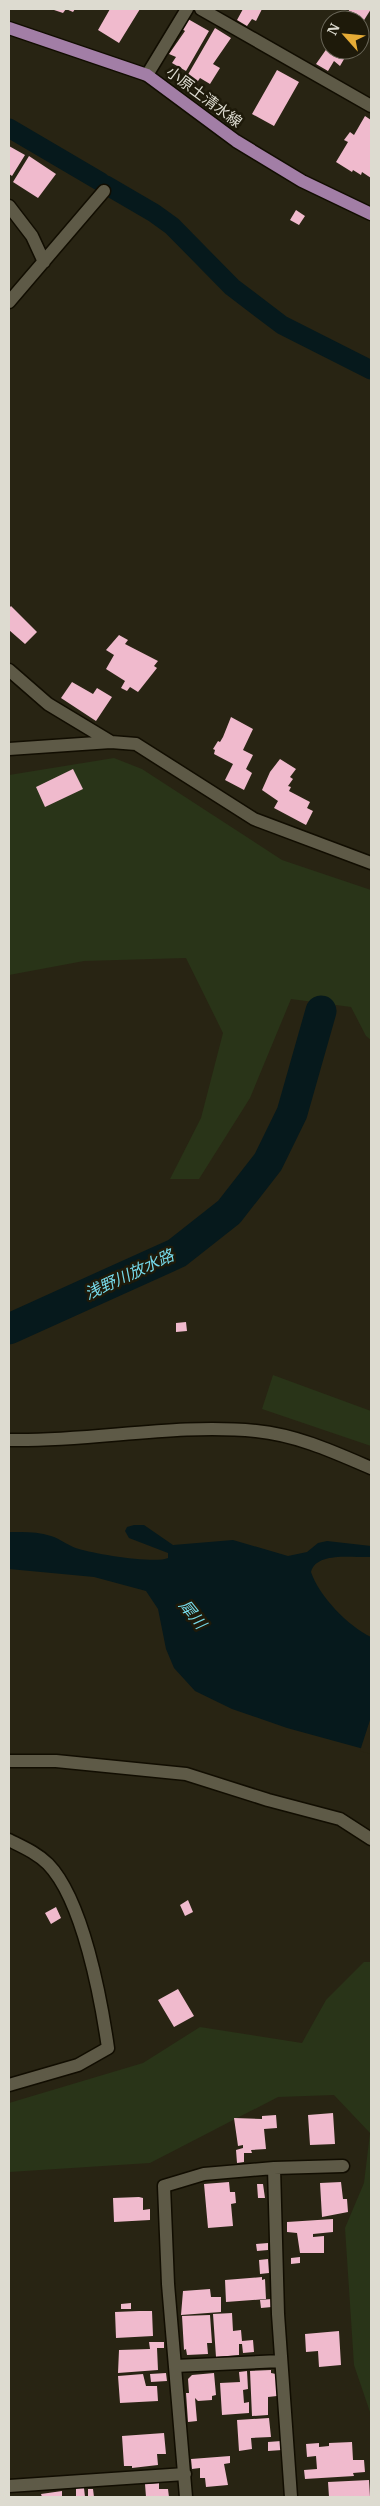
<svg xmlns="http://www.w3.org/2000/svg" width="380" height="2506" font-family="'IBM Plex Serif','Noto Sans JP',serif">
  <rect width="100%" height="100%" fill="#282413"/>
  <!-- green -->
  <path fill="#293418" d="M114,758l28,11 140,91 89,30v150l-5,-4 -15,-29 -60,-8 -41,99 -51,81h-29l31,-61 22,-85 -37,-75 -102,3 -75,14v-200z
    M273,1375l98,36v35l-109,-37z
    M364,1962h7v453l-17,-50 -9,-137 19,-45 6,-50 -36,-38 -56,2 -128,66 -141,9v-69l134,-40 57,-36 102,16 24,-43z"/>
  <!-- water -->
  <path fill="#06191c" d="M134,1525h10l29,20 60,-5 55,16 19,-4 11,-9 9,-2 44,5v11c-16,1 -55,-6 -60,15 8,24 37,54 60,65v114l-84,-23 -55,-19 -37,-18 -21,-23 -8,-19 -8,-40 -12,-18 -52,-14 -85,-8v-37c14,0 28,-1 42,4 10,3 19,11 28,13 16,5 77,15 89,9v-5l-39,-15 -4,-7 2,-4z"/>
  <!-- pier -->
  <path fill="#282413" d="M371,1717v37l-11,-3z"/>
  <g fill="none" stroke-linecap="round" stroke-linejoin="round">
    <!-- canal -->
    <path stroke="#06191c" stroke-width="19" d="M9,128l92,54
      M106,185l48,28 18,13 60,61 50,38 89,45"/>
    <!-- river -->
    <path stroke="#06191c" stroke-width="31" d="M9,1329l168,-76 52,-41 39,-50 24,-49 29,-102"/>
  </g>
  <!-- building -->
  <path fill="#f0bacd" d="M51,9h24l-2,3 -7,-3 -3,4z
    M110,9h30l-21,34 -21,-13z
    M243,9h19l-6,12 -4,-2 -5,7 -10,-6z
    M350,9h21l-10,16 -1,-5h-8l-7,-4z
    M188,19l21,12 -23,40 -14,-8 4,-6 -7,-3 16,-23 -3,-2z
    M215,28l16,10 -18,26 7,4 -10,16 -10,-6 -4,6 -10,-6z
    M330,44v6h11l6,4 -7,12 -6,-5 -6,10 -12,-7z
    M277,70l22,12 -25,44 -22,-12z
    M365,116l6,4v58l-9,-6 -1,3 -8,-5 -1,2 -16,-10 12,-20 -4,-2 6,-8 4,3z
    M9,146l16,9 -13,21 -3,-2z
    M29,156l27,18 -18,24 -25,-16z
    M296,210l9,6 -6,9 -9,-5z
    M11,606l26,26 -12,12 -16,-14v-22z
    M119,635l9,5 -3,4 33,17 -4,5 3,2 -19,24 -8,-5 -3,4 -6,-3 4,-7 -19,-12 8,-14 -8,-5z
    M72,682l21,12 4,-6 15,9 -16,24 -35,-23z
    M231,717l22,12 -10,21 10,5 -7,14 6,4 -8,17 -19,-10 8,-16 -19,-10 1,-4 -2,-1 5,-8 2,1 3,-5z
    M280,759l16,10 -6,8 3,2 -5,7 3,1 -2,4 21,11 -3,6 6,3 -7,14 -32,-17 4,-7 -16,-11 8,-18z
    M73,769l10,20 -38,18 -9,-20z
    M186,1322l1,9 -11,1v-9z
    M188,1900l5,12 -8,4 -5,-11z
    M56,1907l5,11 -10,6 -6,-11z
    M178,1989l16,27 -20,11 -16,-27z
    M333,2113l2,31 -25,1 -2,-30z
    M276,2115l1,13 -13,1 2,20 -15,1 1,3h-8v9l-7,1 -1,-13 7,-2v-3l-5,1 -4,-28 28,1v-3z
    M229,2182l1,10h5l1,11 -5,1 2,22 -25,2 -4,-44z
    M341,2182l2,17h4l1,13 -26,5 -2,-34z
    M257,2184h6l2,14h-7z
    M139,2197l4,1v12l7,-1v11l-36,2 -1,-24z
    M333,2219v13l-20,2v3l11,-1v17h-24l-3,-20 -10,-1v-10z
    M268,2243v7l-11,1 -1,-7z
    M300,2257v6l-9,1v-6z
    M268,2259l1,14 -9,1 -1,-14z
    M262,2277v3l3,-1 1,20 -40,3 -1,-22z
    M210,2289l1,8h10v15l-40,3 2,-24z
    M271,2299l1,8 -11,1 -1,-8z
    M131,2303v6h-10v-5z
    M139,2311h13l1,25 -37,2 -1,-26z
    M232,2313l1,18 8,-1 1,11 11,-1 1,12 -11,1 -1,-9h-3v11l-23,2 -3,-43z
    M210,2315l2,28h-5l1,11 -21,1 -1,-6 -2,1 -2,-34z
    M339,2331l2,34 -22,2 -1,-16 -12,1 -1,-18z
    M149,2342h15v6h-7l1,22 -40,3 1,-23 31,-1z
    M271,2370v3l5,1 1,22 -9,1v18l-16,1 -2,-45z
    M247,2371l1,18 -5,1 1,13 5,-1v11l-27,2 -2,-32 20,-1 -1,-10z
    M166,2373l1,8 -16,1 -1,-8z
    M214,2373l2,22 -4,1v4l-14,1 -3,-3 2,23 -9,1 -2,-29h3l-1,-14 4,-4z
    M143,2374l3,12h11l1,15 -38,2 -2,-27z
    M269,2418l2,19 -20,1 1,11 -13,2 -2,-31z
    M164,2433l2,21h-9l1,11 -26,3v-2h-8l-2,-30z
    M281,2441l1,9 -14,1v-9z
    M352,2442l1,18h11l1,12 -12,1 1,3 -49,3 -1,-9 13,-1 -1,-13 -9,1 -1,-13 13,-1v4l10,-1v-3z
    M230,2456v7l-6,1 4,21 -22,2 -1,-9h-5v-10l-8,1 -1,-10z
    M369,2480l1,17h-41l-1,-15z
    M159,2483v6h9l1,8h-23l-1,-13z
    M76,2488h8l1,9h-9z
    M88,2489h5l1,8h-6z
    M62,2491v6h-20l-1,-3z"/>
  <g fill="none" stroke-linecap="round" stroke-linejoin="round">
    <defs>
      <path id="minor" d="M201,9l170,97
        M147,75l40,-66
        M9,206l23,30 12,26
        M9,302l95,-111
        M9,670l39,34 63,38
        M9,749l102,-7 25,2 118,75 117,44
        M9,1440c83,2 164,-17 247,-9 41,4 78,21 115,37
        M9,1761h47l130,13 82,26 72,19 31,20
        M9,1840c14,7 28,13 39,24 35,36 53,135 60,184l-30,17 -69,20
        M274,2168l4,146 13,183
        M175,2366l106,-5
        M9,2486l176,-12
        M186,2497l-18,-213 -4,-98 40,-12 70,-6 69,-2"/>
      <path id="major" d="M9,28l138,47 89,66 66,40 69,33"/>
    </defs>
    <!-- minor casing -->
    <use href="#minor" stroke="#110d01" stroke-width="15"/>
    <!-- major casing -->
    <use href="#major" stroke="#110d01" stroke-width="15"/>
    <!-- minor -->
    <use href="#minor" stroke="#5e5a47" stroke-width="12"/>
    <!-- major -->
    <use href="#major" stroke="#a27ea6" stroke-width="12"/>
  </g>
  <g text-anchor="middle" stroke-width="5" stroke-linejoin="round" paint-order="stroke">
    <!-- street labels -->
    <g font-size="15" fill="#dddbd0" stroke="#1e1a0a">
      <text transform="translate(204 97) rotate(37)" y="5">小原土清水線</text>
    </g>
    <!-- water labels -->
    <g font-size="16" font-style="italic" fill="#76daea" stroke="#1e1a0a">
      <text transform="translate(129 1274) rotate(-25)" y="6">浅野川放水路</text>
      <text transform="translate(193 1614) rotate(51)" y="6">犀川</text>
    </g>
  </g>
  <!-- border -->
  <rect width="380" height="2506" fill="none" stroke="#dddbd0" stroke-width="20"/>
  <!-- north arrow -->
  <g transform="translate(345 35) rotate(297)"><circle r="24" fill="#1e1a0a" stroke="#6a6759"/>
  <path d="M0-4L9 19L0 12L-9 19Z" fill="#e6ac36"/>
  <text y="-8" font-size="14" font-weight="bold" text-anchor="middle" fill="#dddbd0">N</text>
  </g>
</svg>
